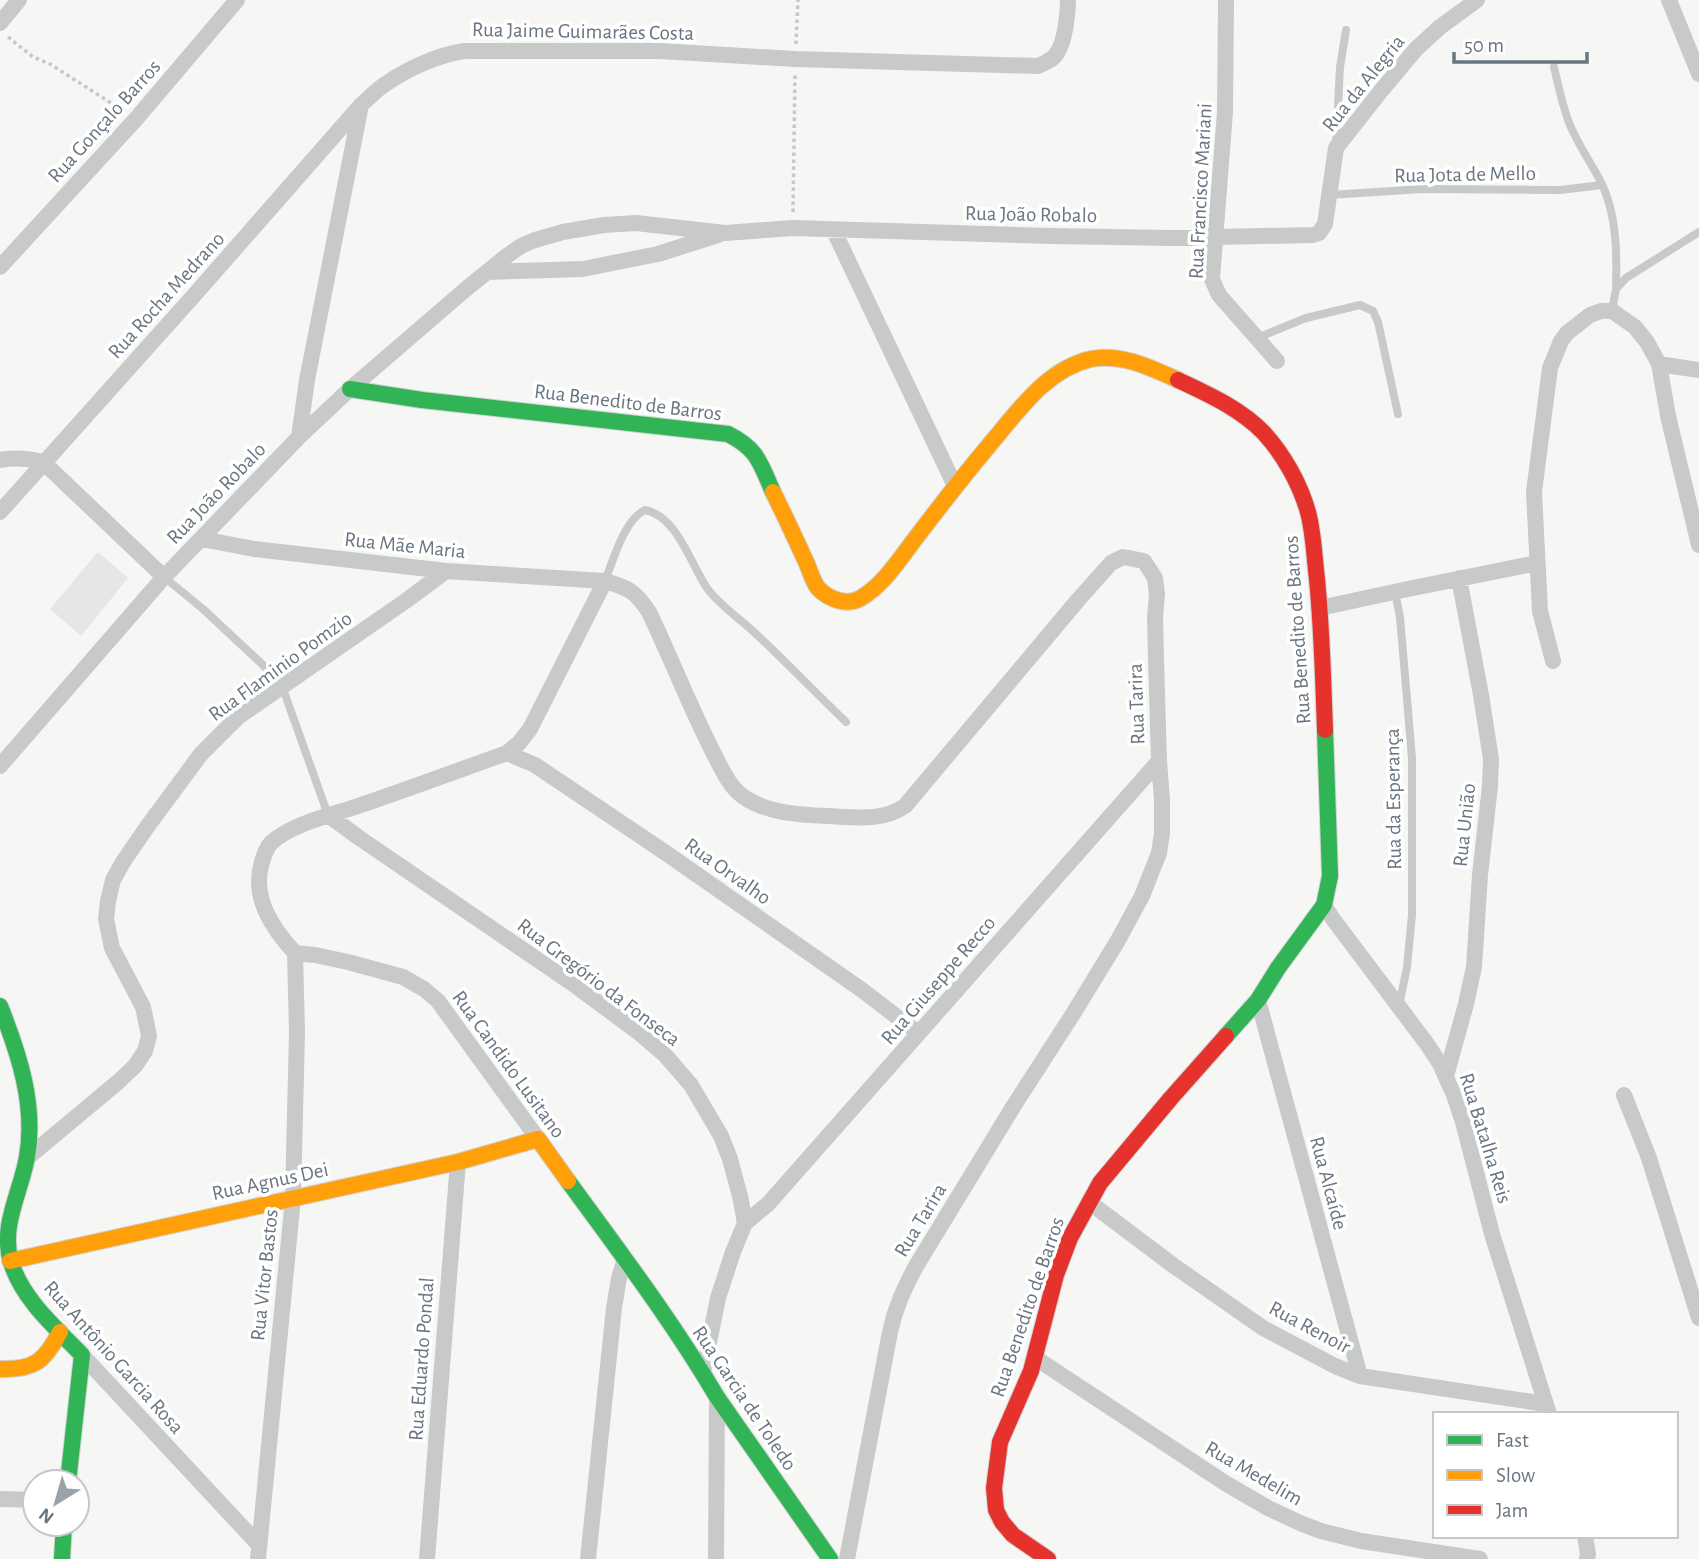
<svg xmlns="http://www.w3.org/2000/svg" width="1699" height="1559" font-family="'Alegreya Sans',sans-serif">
  <rect width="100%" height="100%" fill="#f6f6f5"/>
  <!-- green -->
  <path fill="#e4e7e3" d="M98,552l30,26 -47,58 -31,-27z"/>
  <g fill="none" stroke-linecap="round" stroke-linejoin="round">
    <defs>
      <path id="fast" d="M350,389l72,11 306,34c30,15 32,29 45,58
        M0,1006c19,48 36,99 27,151 -6,35 -27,69 -16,105 11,37 45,66 71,93l-14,127
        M1226,1036l32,-36 20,-32 46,-63 6,-29 -5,-146
        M568,1181c51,70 105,141 149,216l113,162
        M62,1559l2,-35"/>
      <path id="slow" d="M773,492c12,24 23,48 34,72 3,7 6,18 11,24 11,12 30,18 43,10 23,-14 38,-38 54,-59 25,-33 50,-65 76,-96 28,-33 56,-74 100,-84 31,-6 60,9 87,21
        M10,1261l448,-99 80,-23 30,42
        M0,1369c34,1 44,-7 60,-37"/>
      <path id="jam" d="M1178,380c30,14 63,29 86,53 20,22 36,51 44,79 5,19 6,39 8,58 6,53 7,107 9,160
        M1048,1559l-35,-24 -11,-13 -6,-12 -2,-22 6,-46 31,-71 25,-96 14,-37 30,-55 71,-85 55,-62"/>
    </defs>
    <!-- fast casing -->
    <use href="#fast" stroke="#d2d2d2" stroke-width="18"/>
    <!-- slow casing -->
    <use href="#slow" stroke="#d2d2d2" stroke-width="18"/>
    <!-- jam casing -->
    <use href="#jam" stroke="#d2d2d2" stroke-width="18"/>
    <!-- path -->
    <path stroke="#c6c7c8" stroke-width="3.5" stroke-dasharray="3.5 3.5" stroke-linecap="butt" d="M8,37l25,20 17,7 72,46
      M796,44l2,-44
      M793,212l2,-139"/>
    <!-- lane -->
    <path stroke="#c8caca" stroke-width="8" d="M1554,67c4,18 8,36 14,53 8,22 22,41 33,62 16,33 16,71 15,107
      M1336,146l4,-79 6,-37
      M1329,195l94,-6 137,1 42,-5
      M1612,311l4,-22 10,-11 73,-46
      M1257,338l49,-20 54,-13 13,6 5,11 20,92
      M164,577l39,32 59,55 20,22 46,129
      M605,581c8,-20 19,-61 40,-71 32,6 45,53 62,78 12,17 31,29 47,44 31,29 61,60 92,90
      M1395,592l5,25 12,141v157l-5,52 -8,39"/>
    <!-- street -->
    <path stroke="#c8caca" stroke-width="16" d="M1226,0l-1,112 -13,167 7,16 58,66
      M1669,0l30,74
      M0,23l19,-23
      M834,231l121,255
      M0,267l136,-148 101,-119
      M487,272l96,-3 75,-15 60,-19
      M1659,364l9,52 31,129
      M299,437l8,-57 54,-275c8,-7 16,-16 26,-22 22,-15 51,-28 77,-32h196l135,8 243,7c7,-3 15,-6 19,-13 8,-11 11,-40 11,-53
      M0,460c16,-3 28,-2 43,2l121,115
      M0,512l197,-220 164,-187
      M202,539l52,10 192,22 159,10c24,7 30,10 44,31 22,46 41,95 65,142 8,15 15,33 30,43 23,16 56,18 83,19 27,1 55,6 78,-10l173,-206 33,-37 12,-6 21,4 11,17 2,16 -2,24 1,41 3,102 3,38v34l-3,20 -17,43 -25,46 -44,72 -60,93 -98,161c-11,21 -20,40 -25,64l-43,227
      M1320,608l83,-18 134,-27
      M1553,661l-13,-50 -6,-119 16,-124 11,-27 6,-8 23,-18 11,-4h11l23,16 12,15 12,22 40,6
      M507,753l28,12 128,86 199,139 56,43
      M0,766l164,-189 135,-140 51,-48 116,-100 42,-34 13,-9 14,-6 28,-8 41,-7 32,-2 89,10 68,-5 259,8 120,2 141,-3 6,-2 6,-9 11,-76 44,-56 36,-43 24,-22 37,-27
      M328,815l30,22 218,149 62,46 27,23 26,30 30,51 9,23 10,37 5,27 -12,29 -15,46 -15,75
      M1324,905l9,14 94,125 13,20 14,31 9,27 29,112 57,180
      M1258,1000l102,376
      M1446,1076l20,-72 8,-37 6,-92 10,-89 1,-27 -10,-64 -22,-117
      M1624,1095l25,63 50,160
      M538,1139l-100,-138 -14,-12 -21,-12 -55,-15 -33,-7 -20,-2c-23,-25 -44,-56 -33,-91 2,-7 4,-14 9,-19 18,-18 60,-28 84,-36 51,-17 101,-36 152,-54l12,-10 11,-14 75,-148
      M27,1158l91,-76 17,-16 10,-15 4,-15 -6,-29 -31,-59 -6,-29 2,-18 5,-21 10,-18 24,-35 54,-73 37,-37 169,-117 39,-29
      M1089,1202l85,64 89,62 72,38 25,10 186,28
      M745,1223l23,-19 391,-443
      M82,1355l177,190
      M1034,1357l191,126 43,25 32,15 21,8 40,10 119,18
      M0,1499l35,1
      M1585,1536l3,18 -1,5
      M258,1559l35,-361 4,-166 -2,-79
      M427,1559l31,-397
      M588,1559l26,-251 5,-30 6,-19
      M716,1559l1,-162"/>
    <!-- fast -->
    <use href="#fast" stroke="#30b455" stroke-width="16"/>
    <!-- slow -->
    <use href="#slow" stroke="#ff9f0a" stroke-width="16"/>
    <!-- jam -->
    <use href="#jam" stroke="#e5322d" stroke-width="16"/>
  </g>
  <g text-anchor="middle" stroke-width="7" stroke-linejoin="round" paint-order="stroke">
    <!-- street labels -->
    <g font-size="21" fill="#697681" stroke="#fff">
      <text transform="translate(583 31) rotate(1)" y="7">Rua Jaime Guimarães Costa</text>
      <text transform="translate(1363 83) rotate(-51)" y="7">Rua da Alegria</text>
      <text transform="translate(104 121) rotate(-48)" y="7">Rua Gonçalo Barros</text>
      <text transform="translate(1465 174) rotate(-1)" y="7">Rua Jota de Mello</text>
      <text transform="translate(1200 191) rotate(-87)" y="7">Rua Francisco Mariani</text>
      <text transform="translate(1031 214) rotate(1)" y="7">Rua João Robalo</text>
      <text transform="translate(166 295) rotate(-48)" y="7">Rua Rocha Medrano</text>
      <text transform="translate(628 402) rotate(7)" y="7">Rua Benedito de Barros</text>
      <text transform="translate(216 493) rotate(-46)" y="7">Rua João Robalo</text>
      <text transform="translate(405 545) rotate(6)" y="7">Rua Mãe Maria</text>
      <text transform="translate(1297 630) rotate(-94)" y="7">Rua Benedito de Barros</text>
      <text transform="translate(280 666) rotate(-36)" y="7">Rua Flaminio Pomzio</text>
      <text transform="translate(1136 704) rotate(-92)" y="7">Rua Tarira</text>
      <text transform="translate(1393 799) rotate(-91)" y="7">Rua da Esperança</text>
      <text transform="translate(1464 825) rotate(-84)" y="7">Rua União</text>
      <text transform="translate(728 871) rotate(35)" y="7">Rua Orvalho</text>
      <text transform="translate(938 980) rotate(-49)" y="7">Rua Giuseppe Recco</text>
      <text transform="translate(599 982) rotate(37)" y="7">Rua Gregório da Fonseca</text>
      <text transform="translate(509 1064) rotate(54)" y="7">Rua Candido Lusitano</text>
      <text transform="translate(1486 1138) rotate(73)" y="7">Rua Batalha Reis</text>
      <text transform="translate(270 1181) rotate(-12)" y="7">Rua Agnus Dei</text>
      <text transform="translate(1329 1183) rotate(75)" y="7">Rua Alcaíde</text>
      <text transform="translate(920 1220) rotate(-59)" y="7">Rua Tarira</text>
      <text transform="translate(264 1275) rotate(-84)" y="7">Rua Vitor Bastos</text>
      <text transform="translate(1027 1307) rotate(-71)" y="7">Rua Benedito de Barros</text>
      <text transform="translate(1310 1327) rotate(28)" y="7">Rua Renoir</text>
      <text transform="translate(114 1357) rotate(48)" y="7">Rua Antônio Garcia Rosa</text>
      <text transform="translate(421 1359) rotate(-86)" y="7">Rua Eduardo Pondal</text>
      <text transform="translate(745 1398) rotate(56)" y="7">Rua Garcia de Toledo</text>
      <text transform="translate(1254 1473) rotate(30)" y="7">Rua Medelim</text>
    </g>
  </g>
  <!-- legend -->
  <rect x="1433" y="1412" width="245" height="126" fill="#ffffff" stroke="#c3c8cd" stroke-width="2"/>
  <rect x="1447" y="1435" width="35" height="10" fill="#30b455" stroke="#c3c8cd" stroke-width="2"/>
  <text x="1496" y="1447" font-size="21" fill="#697681">Fast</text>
  <rect x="1447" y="1470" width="35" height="10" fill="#ff9f0a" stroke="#c3c8cd" stroke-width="2"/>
  <text x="1496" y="1482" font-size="21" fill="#697681">Slow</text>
  <rect x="1447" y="1505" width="35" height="10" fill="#e5322d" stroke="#c3c8cd" stroke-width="2"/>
  <text x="1496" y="1517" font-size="21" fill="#697681">Jam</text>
  <!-- north arrow -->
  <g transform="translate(56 1503) rotate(217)"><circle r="33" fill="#ffffff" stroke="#c3c8cd" stroke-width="2"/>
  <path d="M0-5L12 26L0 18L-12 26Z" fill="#9aa3aa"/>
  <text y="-10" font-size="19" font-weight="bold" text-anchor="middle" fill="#697681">N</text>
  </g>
  <!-- scale -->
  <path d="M1454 52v10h133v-10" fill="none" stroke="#697681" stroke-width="3.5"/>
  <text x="1464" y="52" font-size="21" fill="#697681" stroke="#ffffff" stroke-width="5" paint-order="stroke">50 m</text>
</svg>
